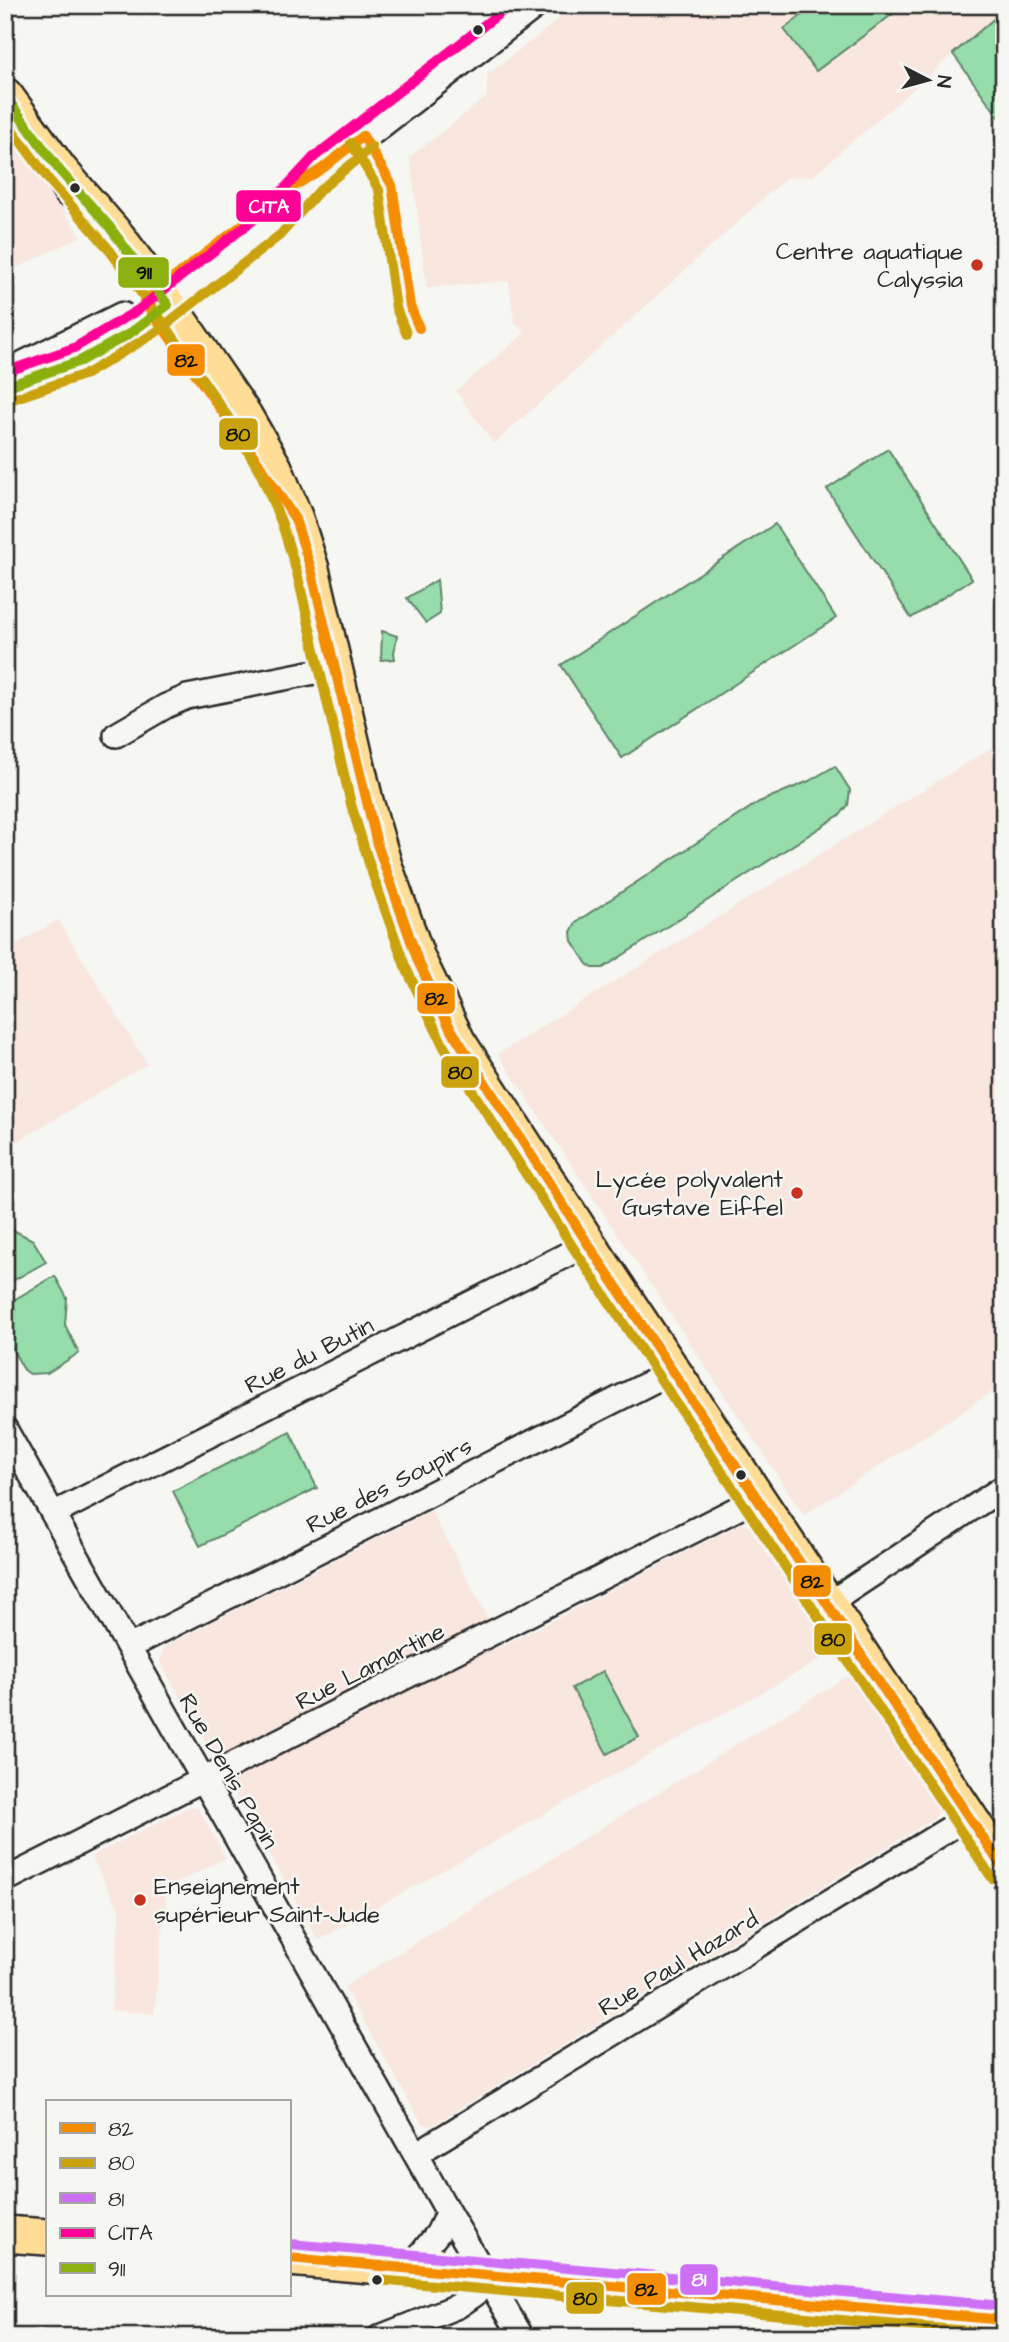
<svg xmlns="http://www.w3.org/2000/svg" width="1009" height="2342" font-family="'Architects Daughter',sans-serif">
  <rect width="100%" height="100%" fill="#f6f6f2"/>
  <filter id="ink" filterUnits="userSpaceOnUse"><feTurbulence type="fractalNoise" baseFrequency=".0143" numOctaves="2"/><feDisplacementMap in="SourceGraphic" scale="14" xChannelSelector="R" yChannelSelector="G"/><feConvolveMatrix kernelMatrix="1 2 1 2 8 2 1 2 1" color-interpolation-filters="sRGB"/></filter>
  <g filter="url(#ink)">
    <!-- built -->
    <path fill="#f8e6df" d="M577,5h427v5l-191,166 -27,2 -292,266 -38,-53 69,-58 -11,-12 -5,-40 -82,7 -17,-131 77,-60v-22z
      M5,132l76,104 -76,38z
      M1004,740v644l-200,131 -306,-461z
      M58,920l89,144 -142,85v-198z
      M431,1511l72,135 239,-123 8,3 84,126 -516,288 -158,-278 4,-15z
      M846,1677l10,3 83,128 -3,9 -505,309 -9,-3 -78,-136z
      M191,1806l7,2 28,50 -59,30 -13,126 -43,-4 9,-99 -29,-55z"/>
    <!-- green -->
    <path fill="#96ddab" stroke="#60846b" stroke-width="2" d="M815,5h73l6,8 -78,58 -32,-42z
      M1004,10v114l-51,-70z
      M888,449l84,130 -61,39 -84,-129z
      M775,524l61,94 -214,140 -61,-93z
      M437,580l3,34 -14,9 -19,-25z
      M382,631l15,5 -3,17 1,6 -14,1z
      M835,766l15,24 -2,15 -7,9 -238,154h-10l-6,-4 -15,-23 -1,-9 5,-10 183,-120 50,-21z
      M5,1226l28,14 13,22 -41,23z
      M55,1276l12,22 -2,27 14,28 -32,20 -17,1 -6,-4 -19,-34v-31z
      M290,1432l27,56 -117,58 -27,-55z
      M603,1671l36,66 -32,17 -35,-66z"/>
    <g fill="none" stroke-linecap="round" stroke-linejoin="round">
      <defs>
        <path id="minor" d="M116,735l50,-29 21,-9 148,-29
          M5,1429l443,783 74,125
          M53,1514l535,-270
          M828,1604l176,-117
          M129,1647l544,-276
          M5,1880l753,-382
          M416,2154l552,-337
          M409,2269l29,-36 10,-21
          M927,2314l1,23
          M380,2337l78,-31 16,-11 13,-19"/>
        <path id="tertiary" d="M23,366l99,-49
          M5,387l75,-26 66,-39 125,-98 52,-56 210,-163"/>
        <path id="primary" d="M5,96l55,75 11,19
          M60,171l58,67 61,83 65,95 30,52 21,51 16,50 54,232 19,65 34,95 39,80 131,203 416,626
          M5,2234l42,3
          M289,2258l715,62"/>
      </defs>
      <!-- minor casing -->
      <use href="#minor" stroke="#2b2b2b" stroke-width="28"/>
      <!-- tertiary casing -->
      <use href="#tertiary" stroke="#2b2b2b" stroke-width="33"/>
      <!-- primary casing -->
      <use href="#primary" stroke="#2b2b2b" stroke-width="40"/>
      <!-- minor -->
      <use href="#minor" stroke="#f6f6f2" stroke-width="23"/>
      <!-- tertiary -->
      <use href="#tertiary" stroke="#f6f6f2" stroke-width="28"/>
      <!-- primary -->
      <use href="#primary" stroke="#ffdd96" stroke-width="35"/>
      <defs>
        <path id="bus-1" d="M363,136l-40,32 -41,26 -138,107 114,161 37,57 16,50 66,275 41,117 31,65 139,218 416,626
          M363,136l29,49 18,121 9,22
          M289,2258l715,62"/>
        <path id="bus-2" d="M5,120l44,60 58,67 61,82 64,94 29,51 21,50 15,49 54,231 20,66 34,96 39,81 132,205 416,626
          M351,143l28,47 17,118 10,25
          M10,400l76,-26 69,-41 125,-98 40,-45 52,-43
          M377,2280l626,54"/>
        <path id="bus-3" d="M290,2244l714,62"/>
        <path id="bus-4" d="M5,372l69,-24 64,-38 123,-96 53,-57 196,-152"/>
        <path id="bus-5" d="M5,96l55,75 48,54 60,80 -39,29 -49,27 -75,26"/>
      </defs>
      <!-- bus-1 casing -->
      <use href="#bus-1" stroke="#f6f6f2" stroke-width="16"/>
      <!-- bus-2 casing -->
      <use href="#bus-2" stroke="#f6f6f2" stroke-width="16"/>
      <!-- bus-3 casing -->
      <use href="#bus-3" stroke="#f6f6f2" stroke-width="16"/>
      <!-- bus-4 casing -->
      <use href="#bus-4" stroke="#f6f6f2" stroke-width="16"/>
      <!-- bus-5 casing -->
      <use href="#bus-5" stroke="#f6f6f2" stroke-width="16"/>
      <!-- bus-1 -->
      <use href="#bus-1" stroke="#f48d02" stroke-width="10"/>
      <!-- bus-2 -->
      <use href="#bus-2" stroke="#caa20e" stroke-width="10"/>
      <!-- bus-3 -->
      <use href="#bus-3" stroke="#ce70f6" stroke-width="10"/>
      <!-- bus-4 -->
      <use href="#bus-4" stroke="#ff0096" stroke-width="10"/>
      <!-- bus-5 -->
      <use href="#bus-5" stroke="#8bb010" stroke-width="10"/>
    </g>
  </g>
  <!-- markers -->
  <g fill="#2b2b2b" stroke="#f6f6f2" stroke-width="2.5">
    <circle cx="478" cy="30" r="6"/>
    <circle cx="75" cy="188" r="6"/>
    <circle cx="741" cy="1475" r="6"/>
    <circle cx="377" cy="2280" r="6"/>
  </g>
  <g fill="#c8321e" stroke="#f6f6f2" stroke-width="2.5">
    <circle cx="977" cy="265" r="7"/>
    <circle cx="797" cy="1193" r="7"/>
    <circle cx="140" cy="1900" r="7"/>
  </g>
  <g text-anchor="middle" stroke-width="5" stroke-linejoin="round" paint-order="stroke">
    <!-- poi labels -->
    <g font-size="24" fill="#2b2b2b" stroke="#f6f6f2" text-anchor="end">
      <text x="963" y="259">Centre aquatique<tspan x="963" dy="28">Calyssia</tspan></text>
      <text x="783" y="1187">Lycée polyvalent<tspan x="783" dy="28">Gustave Eiffel</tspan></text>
      <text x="154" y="1894" text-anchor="start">Enseignement<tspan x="154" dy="28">supérieur Saint-Jude</tspan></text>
    </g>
    <!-- street labels -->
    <g font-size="24" fill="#2b2b2b" stroke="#f6f6f2">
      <text transform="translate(309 1355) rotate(-27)" y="8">Rue du Butin</text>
      <text transform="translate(389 1485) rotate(-27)" y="8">Rue des Soupirs</text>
      <text transform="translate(370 1666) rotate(-27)" y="8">Rue Lamartine</text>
      <text transform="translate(229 1771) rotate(60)" y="8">Rue Denis Papin</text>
      <text transform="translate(678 1963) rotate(-31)" y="8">Rue Paul Hazard</text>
    </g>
  </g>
  <g stroke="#f6f6f2" stroke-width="2.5">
    <rect x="235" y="189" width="67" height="34" rx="7" fill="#ff0096"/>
    <rect x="117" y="256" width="53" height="33" rx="7" fill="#8bb010"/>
    <rect x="166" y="343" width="40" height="34" rx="7" fill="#f48d02"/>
    <rect x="218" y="417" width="41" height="34" rx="7" fill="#caa20e"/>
    <rect x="416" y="982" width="40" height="33" rx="7" fill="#f48d02"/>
    <rect x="440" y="1055" width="40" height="34" rx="7" fill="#caa20e"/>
    <rect x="792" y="1564" width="40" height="34" rx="7" fill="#f48d02"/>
    <rect x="813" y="1622" width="40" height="34" rx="7" fill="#caa20e"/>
    <rect x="679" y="2263" width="40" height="33" rx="7" fill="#ce70f6"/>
    <rect x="626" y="2272" width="41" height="34" rx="7" fill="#f48d02"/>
    <rect x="565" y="2281" width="40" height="34" rx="7" fill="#caa20e"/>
  </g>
  <g font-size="19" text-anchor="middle" font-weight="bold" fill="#fff">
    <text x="269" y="213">CITA</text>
    <text x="699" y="2286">81</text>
  </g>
  <g font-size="19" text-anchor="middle" font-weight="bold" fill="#111">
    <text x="144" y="279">911</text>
    <text x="186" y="367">82</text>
    <text x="238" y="441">80</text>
    <text x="436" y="1005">82</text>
    <text x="460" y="1079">80</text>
    <text x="812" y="1588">82</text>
    <text x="833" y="1646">80</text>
    <text x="646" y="2296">82</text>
    <text x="585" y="2305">80</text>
  </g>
  <!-- margin -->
  <rect width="1009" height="2342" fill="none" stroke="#f6f6f2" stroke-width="28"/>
  <rect x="14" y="14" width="981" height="2314" fill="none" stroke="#2b2b2b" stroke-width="2.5" filter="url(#ink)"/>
  <!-- legend -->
  <rect x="46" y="2100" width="245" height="196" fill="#f6f6f2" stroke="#a5a5a2" stroke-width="2"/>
  <rect x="60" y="2123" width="35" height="10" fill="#f48d02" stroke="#a5a5a2" stroke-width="2"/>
  <text x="108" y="2136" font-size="21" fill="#2b2b2b">82</text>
  <rect x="60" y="2158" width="35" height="10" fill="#caa20e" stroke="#a5a5a2" stroke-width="2"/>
  <text x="108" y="2170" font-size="21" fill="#2b2b2b">80</text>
  <rect x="60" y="2193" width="35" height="10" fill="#ce70f6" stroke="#a5a5a2" stroke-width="2"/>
  <text x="108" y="2206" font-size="21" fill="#2b2b2b">81</text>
  <rect x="60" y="2228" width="35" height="10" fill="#ff0096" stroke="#a5a5a2" stroke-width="2"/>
  <text x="108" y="2240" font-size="21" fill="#2b2b2b">CITA</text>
  <rect x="60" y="2263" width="35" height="10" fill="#8bb010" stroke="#a5a5a2" stroke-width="2"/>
  <text x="108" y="2276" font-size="21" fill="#2b2b2b">911</text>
  <!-- north arrow -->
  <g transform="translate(928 80) rotate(96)" stroke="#f6f6f2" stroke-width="5" paint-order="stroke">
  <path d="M0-5L12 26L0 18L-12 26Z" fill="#2b2b2b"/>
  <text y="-10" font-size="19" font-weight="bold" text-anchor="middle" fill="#2b2b2b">N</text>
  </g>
</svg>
